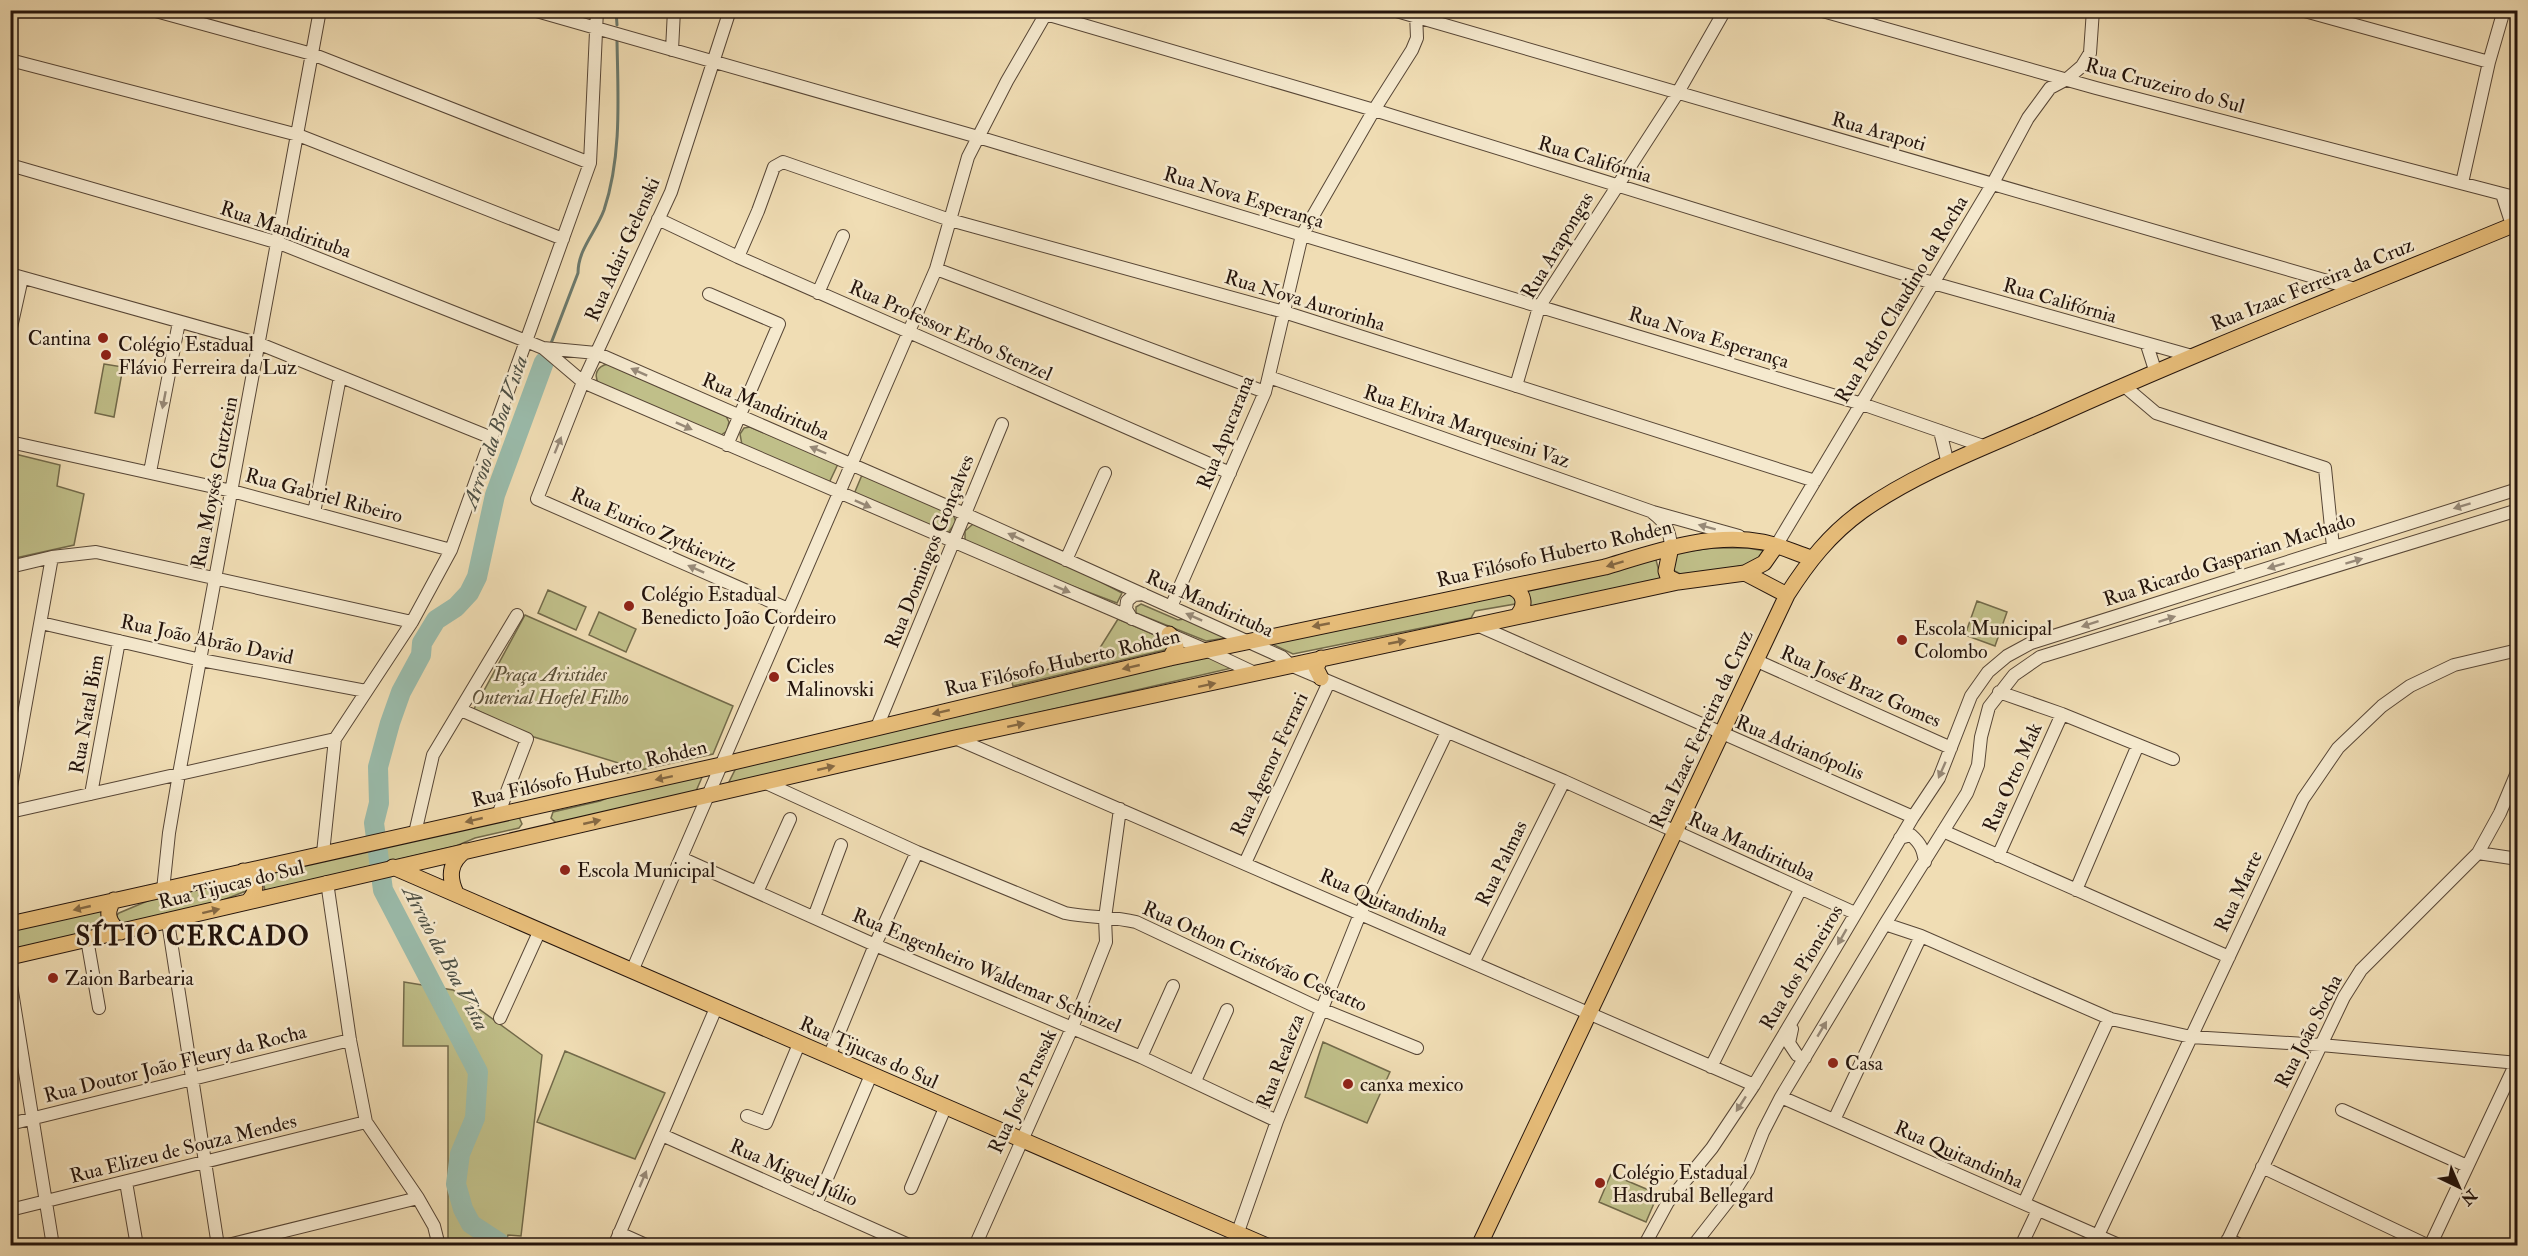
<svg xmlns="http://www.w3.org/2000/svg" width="2528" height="1256" font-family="'IM FELL Double Pica',serif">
  <rect width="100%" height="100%" fill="#f0ddb4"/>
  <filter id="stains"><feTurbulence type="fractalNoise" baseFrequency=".00333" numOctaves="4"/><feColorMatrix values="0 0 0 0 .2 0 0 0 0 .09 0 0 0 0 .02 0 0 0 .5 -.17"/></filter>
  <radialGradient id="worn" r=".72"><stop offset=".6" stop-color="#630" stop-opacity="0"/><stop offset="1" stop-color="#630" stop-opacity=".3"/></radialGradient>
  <!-- green -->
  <path fill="#c0bf89" stroke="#726a4a" stroke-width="1.5" d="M104,364l19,3 -9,50 -19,-4z
    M608,364l118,52 3,6 -2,9 -6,4 -122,-51c-6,-9 -2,-18 9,-20z
    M750,427l88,37 -9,19 -87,-38 -2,-11 4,-6z
    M11,453l49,12 -3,21 27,8 -10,51 -63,14z
    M862,475l91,39 3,8 -8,11 -94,-39z
    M973,524h3l89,39 57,30 -5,10 -103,-39 -49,-23v-10z
    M1711,548h37l17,3 -2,11 -79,14 -11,-6 4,-17z
    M1655,556l6,23 -133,28 -1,-17z
    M548,590l38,17 -10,23 -38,-17z
    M1514,593l4,3 -3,8 -40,7 -4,7 -178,36 -25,-12z
    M1977,601l30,11 -12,34 -30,-11z
    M1141,604l37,16 6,-1 42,19 -20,3 -70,-28v-6z
    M599,612l37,17 -10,23 -37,-17z
    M525,615l208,91 -20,48 -86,19 -2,-8 -91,-28 -60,-28z
    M1118,619l46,20 4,3 1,7 -156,37 -2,-8 82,-19z
    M1210,655l22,13 -504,116 8,-16z
    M703,775l-7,16 -140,32 -5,-5 2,-6 47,-11 22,-9z
    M519,817l3,7 -3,4 -44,10 -19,8 -191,45 -3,-17z
    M246,878l2,11 -2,2 -38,15 -86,21 -8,-9 5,-5 38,-16z
    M105,909l-3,12 2,8 -93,22 -1,-20z
    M404,982l49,8 89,65 -21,181 -13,-1 -3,10h-57v-199h-45z
    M1323,1042l67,30 -23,51 -62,-26z
    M565,1051l100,42 -30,66 -98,-37z
    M1611,1174l47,20 -12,28 -47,-20z"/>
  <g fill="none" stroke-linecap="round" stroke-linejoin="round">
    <!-- stream -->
    <path stroke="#6b796c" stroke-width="3" d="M616,10l1,15
      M550,346l28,-73c0,-24 18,-41 26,-63 18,-54 14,-113 13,-169"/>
    <!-- river -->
    <path stroke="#9abcac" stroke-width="20" d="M499,1246l1,-3 -29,-19 -8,-15 -7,-25 4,-30 15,-36 3,-46 -95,-182 -9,-67 5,-20 -1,-36 12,-44 11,-31 20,-37 1,-12 14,-23 20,-13 13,-14 8,-16 18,-82 49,-133"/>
    <defs>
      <path id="minor" d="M152,10l160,44 278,109
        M533,10l445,127 884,267 124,43
        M730,10l-59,182 -88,190 -46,117 251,110
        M1032,10l342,100 559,173 259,73
        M1393,10l962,279
        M1819,10l277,78 422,110
        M2301,10l188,52
        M672,50l2,-40
        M10,60l288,75 265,104
        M10,165l269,78 247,98 17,7 40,34 623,268 51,24
        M2462,183l27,-121 15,-52
        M2502,194l10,31
        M658,219l80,38 492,216
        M738,257l20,-46 16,-44 9,-5 167,58 334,92 531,169
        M936,269l329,123
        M10,274l250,70 232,94
        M818,293l25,-57
        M709,294l70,30 -52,121
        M10,332l12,-54
        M2147,345l8,25
        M543,348l53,5 369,161 317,143 8,8 274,116 291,132
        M1269,377l384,135 86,24
        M2123,385l33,28 169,55 8,79
        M1516,386l23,-79 138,-213 48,-84
        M1940,431l8,33
        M10,442l222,49 219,59
        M150,472l29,-150
        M314,513l26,-136
        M1653,513c13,10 17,18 18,34
        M1776,546l217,-363 35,-65 22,-30 17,-9 15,-13 8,-13 3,-43
        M1066,560l39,-87
        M10,567l42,-10 44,-5 316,70
        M1171,607l94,-215 37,-157 72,-125 38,-60 5,-12 -1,-25
        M1132,619l-6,-10 1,-8 7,-6 9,-1
        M41,623l160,37 165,31
        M1479,626l434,191
        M1755,660l196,88
        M1999,692l63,22 111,45
        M461,710l66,29 -29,76
        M877,727l125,-303
        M955,738l799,347
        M764,782l153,70 148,61c24,5 48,3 71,9l185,87 96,39
        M10,792l42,-235
        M91,794l28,-153
        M10,812l325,-73
        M1943,831l286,126
        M415,833l18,-78 84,-140
        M1900,838l11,-3c10,9 12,14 14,27
        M323,853l12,-114 77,-117 39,-72 139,-387 7,-153
        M2478,853l40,6
        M1998,856l64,-142
        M681,858l194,87 266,112 136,64
        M1245,863l84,-181
        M327,882l23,158 16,82 52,76 16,28 5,20
        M163,890l6,-57 10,-59 141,-764
        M2076,890l62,-145
        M757,892l33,-73
        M814,917l27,-72
        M168,922l50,324
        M1885,924l36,12 190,83 80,18 130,8 197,18
        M87,939l12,69
        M1473,963l91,-182
        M632,971l304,-702 32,-112 39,-76 41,-71
        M10,979l43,267
        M500,1018l40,-88
        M1792,1029l-3,14 8,12 8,3
        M829,1057l46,-112 42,-93
        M1141,1057l32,-71
        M1711,1067l89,-177
        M1195,1081l32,-71
        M1781,1097l340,149
        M2342,1110l125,56
        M747,1116l19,7 33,-79
        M1834,1120l87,-184
        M10,1124l340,-84
        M662,1135l249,111
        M2262,1167l167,79
        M126,1182l11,64
        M911,1188l34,-80
        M2024,1203l85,-185
        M816,1204l55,-129
        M10,1210l356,-88
        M619,1233l29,13
        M2228,1239l14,7
        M224,1246l194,-48
        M614,1246l102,-238
        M975,1246l97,-218 34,-86 -1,-24 15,-109
        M1233,1246l44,-125 83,-207 87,-182
        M1644,1246l24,-44 44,-54 42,-63 159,-268 26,-39 32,-82 17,-24 19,-16 24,-13 487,-154
        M1693,1246l36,-46 19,-30 15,-38 18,-35 104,-173 82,-131 11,-28 3,-28 8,-30 25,-32 26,-18 478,-147
        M2021,1246l17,-36
        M2093,1246l210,-447 35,-51 44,-42 28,-20 44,-21 64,-15
        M2225,1246l119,-249 17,-27 117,-117 22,-40 18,-43
        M2430,1246l86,-183 2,-21"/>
      <path id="major" d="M1671,547l-5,24 2,6 10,5
        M1745,573l19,-10 12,-17
        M1510,587c15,5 17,19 6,30
        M1169,634l5,5 2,8 -6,11
        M1321,678l-5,-10 5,-10
        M393,867l874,379
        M243,871c14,7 16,21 4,31
        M456,893c-8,-17 -6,-31 9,-42
        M114,900c-9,12 -6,24 7,32
        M10,924l711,-159 449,-107 435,-91c50,-15 104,-35 158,-25 16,3 32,11 48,16
        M10,957l945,-219 723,-156 67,-9 42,22
        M1479,1246l308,-651c21,-33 43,-61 75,-84 57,-40 124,-64 187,-92 154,-70 312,-131 469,-196"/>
    </defs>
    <!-- minor casing -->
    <use href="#minor" stroke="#574636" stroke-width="14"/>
    <!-- major casing -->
    <use href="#major" stroke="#24140c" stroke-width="17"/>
    <!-- minor -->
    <use href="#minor" stroke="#f5e9ce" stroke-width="12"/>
    <!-- major -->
    <use href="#major" stroke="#e8be7a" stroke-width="15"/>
  </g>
  <!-- one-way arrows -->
  <defs><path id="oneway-solid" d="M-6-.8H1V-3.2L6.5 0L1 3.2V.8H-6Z" transform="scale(1.5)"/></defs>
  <g fill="#978977">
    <use href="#oneway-solid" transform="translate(639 372) rotate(-156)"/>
    <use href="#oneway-solid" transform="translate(164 400) rotate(101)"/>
    <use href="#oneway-solid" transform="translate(684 426) rotate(24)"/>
    <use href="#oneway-solid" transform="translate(558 445) rotate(-68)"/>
    <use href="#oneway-solid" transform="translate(818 450) rotate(-157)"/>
    <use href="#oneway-solid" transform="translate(863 504) rotate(24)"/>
    <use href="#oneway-solid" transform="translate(2462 506) rotate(163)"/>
    <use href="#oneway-solid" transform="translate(1707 527) rotate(-165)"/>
    <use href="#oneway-solid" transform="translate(1016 537) rotate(-155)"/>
    <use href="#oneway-solid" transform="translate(2354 561) rotate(-17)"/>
    <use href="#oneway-solid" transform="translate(2276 566) rotate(163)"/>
    <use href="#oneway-solid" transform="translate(696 569) rotate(-156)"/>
    <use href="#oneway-solid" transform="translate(1062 589) rotate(23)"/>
    <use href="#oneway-solid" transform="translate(1194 617) rotate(-156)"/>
    <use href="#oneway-solid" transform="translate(2167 619) rotate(-18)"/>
    <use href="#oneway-solid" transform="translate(2090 624) rotate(162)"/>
    <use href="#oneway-solid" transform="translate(1942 770) rotate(114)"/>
    <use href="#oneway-solid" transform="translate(1842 937) rotate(120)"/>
    <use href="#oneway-solid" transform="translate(1822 1029) rotate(-59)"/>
    <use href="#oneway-solid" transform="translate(1741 1104) rotate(123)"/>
    <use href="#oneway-solid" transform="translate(643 1179) rotate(-67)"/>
  </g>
  <g fill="#866943">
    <use href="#oneway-solid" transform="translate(1615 564) rotate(163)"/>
    <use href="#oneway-solid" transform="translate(1321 625) rotate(169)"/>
    <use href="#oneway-solid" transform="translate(1397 642) rotate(-11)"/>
    <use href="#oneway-solid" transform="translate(1131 667) rotate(167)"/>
    <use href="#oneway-solid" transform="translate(1207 685) rotate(-12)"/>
    <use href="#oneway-solid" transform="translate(941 712) rotate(167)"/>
    <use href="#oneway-solid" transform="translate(1016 725) rotate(-12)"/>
    <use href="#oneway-solid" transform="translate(826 768) rotate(-13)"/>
    <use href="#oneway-solid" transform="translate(664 778) rotate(168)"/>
    <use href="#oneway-solid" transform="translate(474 820) rotate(167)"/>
    <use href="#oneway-solid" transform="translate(592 822) rotate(-13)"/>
    <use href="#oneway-solid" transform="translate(82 908) rotate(167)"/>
    <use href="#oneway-solid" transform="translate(211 911) rotate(-14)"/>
  </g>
  <!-- markers -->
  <g fill="#8f2418" stroke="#f5e9ce" stroke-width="2">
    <circle cx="103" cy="338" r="6"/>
    <circle cx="106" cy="355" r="6"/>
    <circle cx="629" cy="606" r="6"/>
    <circle cx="1902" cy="640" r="6"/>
    <circle cx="774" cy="677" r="6"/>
    <circle cx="565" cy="870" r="6"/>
    <circle cx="53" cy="978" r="6"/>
    <circle cx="1833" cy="1063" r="6"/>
    <circle cx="1348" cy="1084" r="6"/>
    <circle cx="1600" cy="1183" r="6"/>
  </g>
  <g text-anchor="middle" stroke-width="5" stroke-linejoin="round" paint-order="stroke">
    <!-- street labels -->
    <g font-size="20" fill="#24140c" stroke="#f5e9ce">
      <text transform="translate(2165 85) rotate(15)" y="7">Rua Cruzeiro do Sul</text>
      <text transform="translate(1879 131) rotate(16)" y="7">Rua Arapoti</text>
      <text transform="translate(1595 159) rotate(17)" y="7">Rua Califórnia</text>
      <text transform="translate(1244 197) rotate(17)" y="7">Rua Nova Esperança</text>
      <text transform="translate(286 229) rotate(19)" y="7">Rua Mandirituba</text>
      <text transform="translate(1557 245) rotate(-59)" y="7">Rua Arapongas</text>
      <text transform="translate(622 249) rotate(-66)" y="7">Rua Adair Gelenski</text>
      <text transform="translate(2312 284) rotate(-22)" y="7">Rua Izaac Ferreira da Cruz</text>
      <text transform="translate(1901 299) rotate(-59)" y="7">Rua Pedro Claudino da Rocha</text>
      <text transform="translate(1305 300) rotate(17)" y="7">Rua Nova Aurorinha</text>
      <text transform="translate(2060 300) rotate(16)" y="7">Rua Califórnia</text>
      <text transform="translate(951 330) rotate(24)" y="7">Rua Professor Erbo Stenzel</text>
      <text transform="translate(1709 337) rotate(17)" y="7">Rua Nova Esperança</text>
      <text transform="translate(766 406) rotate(24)" y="7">Rua Mandirituba</text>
      <text transform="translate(1467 426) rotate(19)" y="7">Rua Elvira Marquesini Vaz</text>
      <text transform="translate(1225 432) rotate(-68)" y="7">Rua Apucarana</text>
      <text transform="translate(214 482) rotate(-79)" y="7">Rua Moysés Gutztein</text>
      <text transform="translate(324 495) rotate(15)" y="7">Rua Gabriel Ribeiro</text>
      <text transform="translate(654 529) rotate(24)" y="7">Rua Eurico Zytkievitz</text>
      <text transform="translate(929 551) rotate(-68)" y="7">Rua Domingos Gonçalves</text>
      <text transform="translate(1554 553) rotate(-13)" y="7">Rua Filósofo Huberto Rohden</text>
      <text transform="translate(2229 559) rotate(-18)" y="7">Rua Ricardo Gasparian Machado</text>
      <text transform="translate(1210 603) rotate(24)" y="7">Rua Mandirituba</text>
      <text transform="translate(207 639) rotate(12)" y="7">Rua João Abrão David</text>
      <text transform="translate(1062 662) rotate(-13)" y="7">Rua Filósofo Huberto Rohden</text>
      <text transform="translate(1861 686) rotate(24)" y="7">Rua José Braz Gomes</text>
      <text transform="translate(86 714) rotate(-80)" y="7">Rua Natal Bim</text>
      <text transform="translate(1701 729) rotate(-65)" y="7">Rua Izaac Ferreira da Cruz</text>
      <text transform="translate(1800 747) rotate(23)" y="7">Rua Adrianópolis</text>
      <text transform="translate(1269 764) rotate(-65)" y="7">Rua Agenor Ferrari</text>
      <text transform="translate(589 773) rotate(-13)" y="7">Rua Filósofo Huberto Rohden</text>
      <text transform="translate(2012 777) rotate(-66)" y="7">Rua Otto Mak</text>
      <text transform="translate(1752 846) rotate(25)" y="7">Rua Mandirituba</text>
      <text transform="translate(1501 863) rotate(-64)" y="7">Rua Palmas</text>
      <text transform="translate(231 884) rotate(-14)" y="7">Rua Tijucas do Sul</text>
      <text transform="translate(2238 891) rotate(-65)" y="7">Rua Marte</text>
      <text transform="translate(1384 902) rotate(24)" y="7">Rua Quitandinha</text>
      <text transform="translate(1255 956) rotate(24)" y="7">Rua Othon Cristóvão Cescatto</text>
      <text transform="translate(1801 967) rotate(-59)" y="7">Rua dos Pioneiros</text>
      <text transform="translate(987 970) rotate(23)" y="7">Rua Engenheiro Waldemar Schinzel</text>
      <text transform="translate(2308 1031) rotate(-63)" y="7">Rua João Socha</text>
      <text transform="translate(869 1052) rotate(24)" y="7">Rua Tijucas do Sul</text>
      <text transform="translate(1280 1061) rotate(-69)" y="7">Rua Realeza</text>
      <text transform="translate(175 1063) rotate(-14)" y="7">Rua Doutor João Fleury da Rocha</text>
      <text transform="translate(1022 1091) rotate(-65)" y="7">Rua José Prussak</text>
      <text transform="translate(183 1148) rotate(-14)" y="7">Rua Elizeu de Souza Mendes</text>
      <text transform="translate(1959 1154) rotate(24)" y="7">Rua Quitandinha</text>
      <text transform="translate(794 1172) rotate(24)" y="7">Rua Miguel Júlio</text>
    </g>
    <!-- poi labels -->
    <g font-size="20" fill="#24140c" stroke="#f5e9ce" text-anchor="start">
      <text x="91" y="345" text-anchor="end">Cantina</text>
      <text x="118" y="351">Colégio Estadual<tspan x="118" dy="23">Flávio Ferreira da Luz</tspan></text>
      <text x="641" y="601">Colégio Estadual<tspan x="641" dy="23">Benedicto João Cordeiro</tspan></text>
      <text x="1914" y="635">Escola Municipal<tspan x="1914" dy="23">Colombo</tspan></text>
      <text x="786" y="673">Cicles<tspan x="786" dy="23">Malinovski</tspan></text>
      <text x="577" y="877">Escola Municipal</text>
      <text x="65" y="985">Zaion Barbearia</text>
      <text x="1845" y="1070">Casa</text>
      <text x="1360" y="1091">canxa mexico</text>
      <text x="1612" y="1179">Colégio Estadual<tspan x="1612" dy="23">Hasdrubal Bellegard</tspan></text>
    </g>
    <!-- park labels -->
    <g font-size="20" font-style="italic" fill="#5b5038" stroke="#f5e9ce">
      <text x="550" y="681">Praça Aristides<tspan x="550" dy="23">Outerial Hoefel Filho</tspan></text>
    </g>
    <!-- water labels -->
    <g font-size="21" font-style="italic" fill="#4d4f44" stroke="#f5e9ce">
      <text transform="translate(495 432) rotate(-71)" y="7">Arroio da Boa Vista</text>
      <text transform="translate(446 958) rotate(62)" y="7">Arroio da Boa Vista</text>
    </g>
    <!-- district labels -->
    <g font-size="26" font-weight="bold" letter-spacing="1.5" fill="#24140c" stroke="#f5e9ce">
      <text x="193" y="945">SÍTIO CERCADO</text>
    </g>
  </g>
  <!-- margin -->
  <rect width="2528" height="1256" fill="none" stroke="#f0ddb4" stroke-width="36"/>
  <rect x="12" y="12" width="2504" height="1232" fill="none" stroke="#24140c" stroke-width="3"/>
  <rect x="18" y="18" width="2492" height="1220" fill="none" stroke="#24140c" stroke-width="1.5"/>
  <!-- north arrow -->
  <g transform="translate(2459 1187) rotate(136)" stroke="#f5e9ce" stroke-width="4.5" paint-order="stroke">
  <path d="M0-4.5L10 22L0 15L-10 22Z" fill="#24140c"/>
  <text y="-9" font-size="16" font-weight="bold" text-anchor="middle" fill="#24140c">N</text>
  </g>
  <rect width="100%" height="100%" filter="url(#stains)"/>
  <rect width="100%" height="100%" fill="url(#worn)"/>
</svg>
